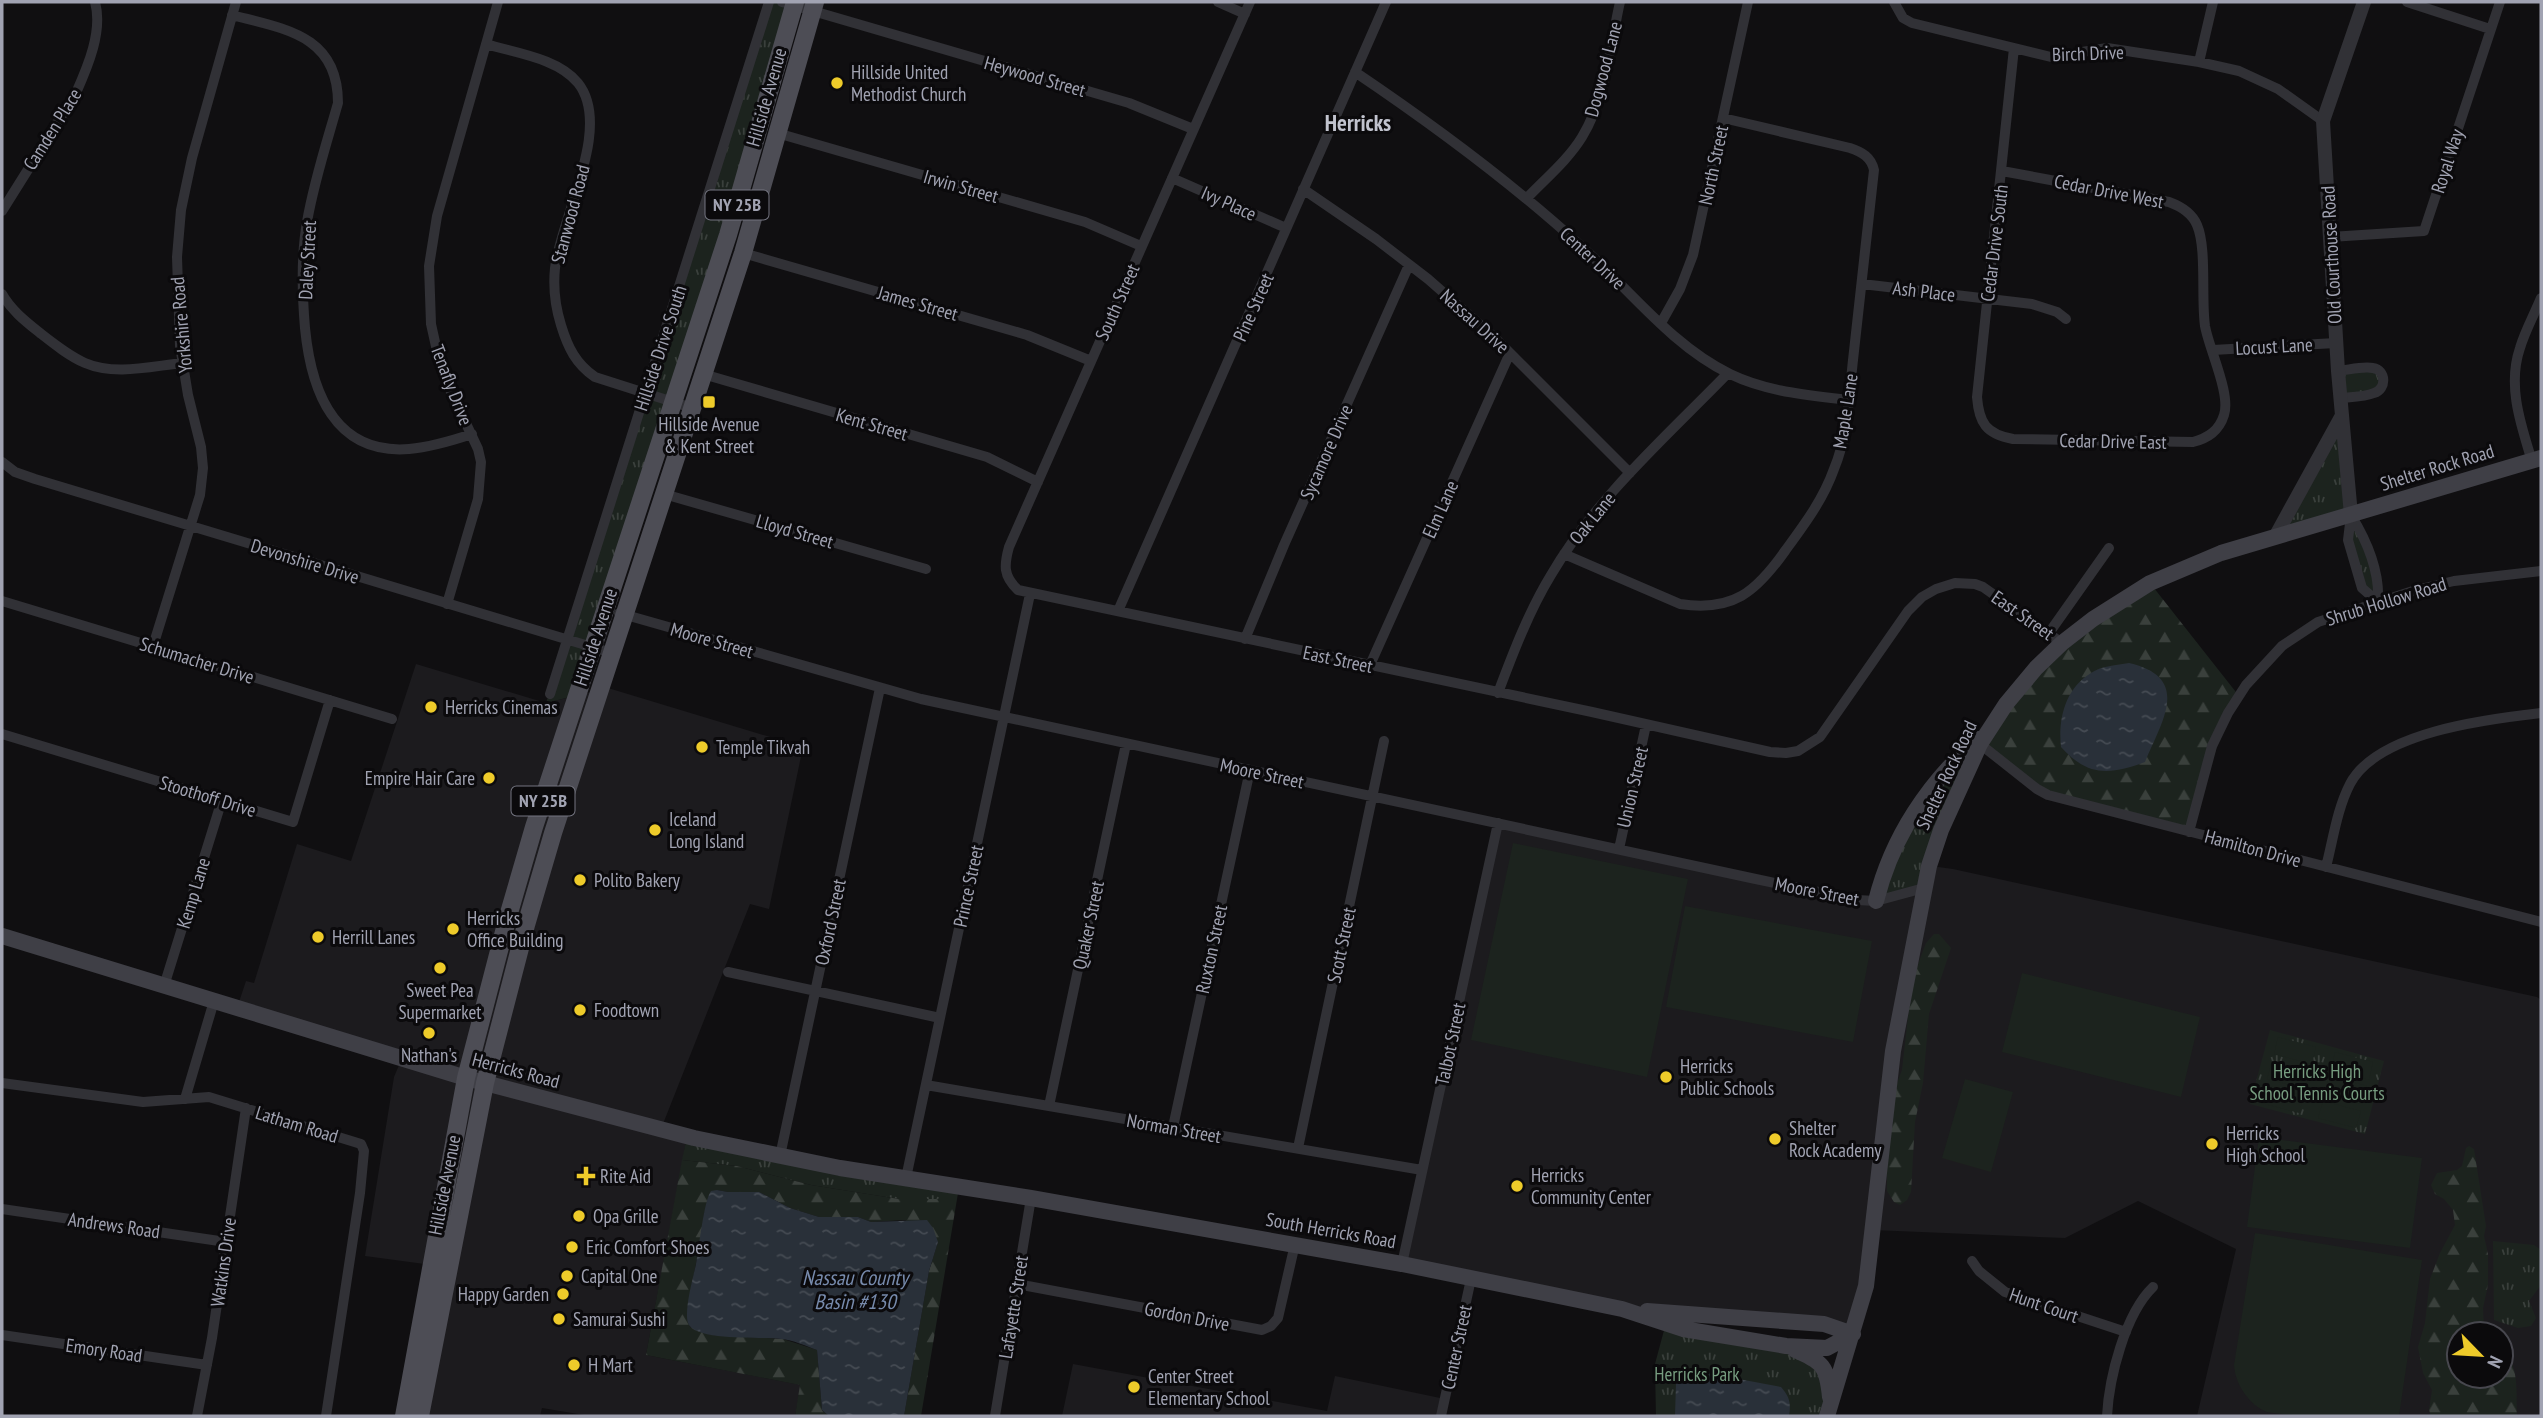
<svg xmlns="http://www.w3.org/2000/svg" width="2543" height="1418" font-family="'PT Sans Narrow',sans-serif">
  <defs>
    <pattern id="grass-tufts" width="24" height="20" patternUnits="userSpaceOnUse" patternTransform="scale(1.75)"><rect width="24" height="20" fill="#1c231e"/><path d="M3 7l-1-3M5 7V3M7 7l1-3M15 17l-1-3M17 17v-4M19 17l1-3" fill="none" stroke="#3a403c"/></pattern>
    <pattern id="forest-firs" width="22" height="20" patternUnits="userSpaceOnUse" patternTransform="scale(1.75)"><rect width="22" height="20" fill="#1c231e"/><path d="M5 1l3.5 6h-7zM16 11l3.5 6h-7z" fill="#3a403c"/></pattern>
    <pattern id="water-ripples" width="26" height="14" patternUnits="userSpaceOnUse" patternTransform="scale(1.75)"><rect width="26" height="14" fill="#293039"/><path d="M2 4q2-2 4 0t4 0M15 11q2-2 4 0t4 0" fill="none" stroke="#454b53"/></pattern>
  </defs>
  <rect width="100%" height="100%" fill="#100f11"/>
  <!-- built -->
  <path fill="#1c1b1e" fill-rule="evenodd" d="M416,664l130,39 62,-15 195,59 -34,162 -19,-5 -89,225 26,8 -41,218 155,30 -6,31h-205l-48,-8 -2,8h-129l21,-151 -67,-9 29,-179 8,-19 -165,-50 9,-27 8,2 43,-139 54,17z
    M1498,823l379,78 54,-35 22,3 584,128 4,3v416h-344l39,-167 -98,-48 -73,37 -192,-8 -20,104 -231,-25 -220,-45zM2459,1334h42v42h-42z
    M1073,1364l254,47 8,-35 110,23 -4,17h-379z"/>
  <!-- grass -->
  <path fill="url(#grass-tufts)" d="M769,2h26l-217,693 -32,8z
    M2374,368l8,19 -42,11 -2,-27z
    M2342,416l9,99 16,25 11,62 -16,-14 -14,-48 3,-25 -76,22z
    M1985,733l-61,155 -48,13 24,-64z
    M2270,1030l114,31 -19,73 -115,-30z
    M687,1137l272,50 -2,12h-58l-88,-14 -74,-19 -55,-6z
    M2493,1241l41,4 7,5v35l-12,16 7,17 -5,8 -13,2 -24,-8z
    M1666,1323l151,37 10,56h-171l-1,-52z"/>
  <!-- forest -->
  <path fill="url(#forest-firs)" d="M2150,583l89,113 -11,17 -39,119 -147,-38 -62,-50 56,-76z
    M1934,934h5l12,14 -22,66 -6,69 -8,39 -4,70 -4,8 -7,5 -6,-3 -7,-11v-46l6,-51 9,-24 8,-71 7,-32 9,-24z
    M2469,1146l5,3 12,77 -2,10 4,18v31l-5,23 1,23 3,3h-28v42h42v-27c19,12 15,47 16,67h-86l-2,-6 3,-20 -9,-17 -5,-26 7,-24 5,-44 10,-26 15,-28 -2,-15 -9,-11 -9,-5 -4,-9 6,-12 20,-3 5,-4 4,-18z
    M682,1160l55,6 74,19 88,14h58l-36,217h-17l25,-145 9,-29 -33,-22 -34,2 -13,-5h-39l-29,-9 -31,-16h-31l-11,-2 -13,23 -1,14 -12,62 -3,32 2,6 22,8 71,4 34,11 5,60 7,6h-34l5,-31 -154,-30z"/>
  <!-- pitch -->
  <path fill="#1c231e" d="M1513,843l175,36 -41,198 -176,-37z
    M1685,906l187,35 -19,101 -187,-35z
    M2022,973l178,44 -19,80 -179,-45z
    M2278,1037l38,10 -4,17 -38,-10z
    M2335,1052l38,10 -4,18 -38,-10z
    M2272,1061l38,10 -5,18 -38,-10z
    M2329,1076l38,10 -5,18 -38,-10z
    M1965,1079l48,13 -22,80 -49,-14z
    M2266,1085l38,11 -5,17 -38,-10z
    M2323,1101l38,10 -5,17 -38,-10z
    M2259,1137l163,21 -12,90 -163,-21z
    M2255,1233l167,27 -23,156c-34,0 -102,2 -132,-4 -18,-7 -32,-28 -33,-47z"/>
  <!-- water -->
  <path fill="url(#water-ripples)" d="M2129,663c64,15 32,59 16,99 -35,13 -57,15 -84,-15 -3,-28 4,-58 30,-74 10,-7 26,-8 38,-10z
    M717,1190l11,2h31l31,16 29,9h39l13,5 56,-2 6,8 5,14 -9,29 -25,145h-75l-7,-6 -5,-60c-11,-4 -24,-10 -36,-11 -18,-3 -86,3 -93,-16 -4,-13 5,-45 8,-59 3,-16 8,-64 15,-73z
    M1696,1371l85,16c9,10 10,17 8,29h-114l1,-32 10,-12z"/>
  <g fill="none" stroke-linecap="round" stroke-linejoin="round">
    <!-- minor -->
    <path stroke="#313136" stroke-width="10" d="M782,2l347,101 64,26
      M1218,2l27,12
      M1250,2l-241,545c-5,18 -6,29 9,43l574,122 178,40 16,1 12,-2 22,-14 88,-126 14,-14 14,-8 19,-6 20,1 8,3 79,56
      M1894,2l9,16 9,5 139,34 56,-9 92,14 40,9 39,18 45,32
      M2407,2l83,27
      M232,15c53,14 106,20 106,88 -11,39 -24,78 -31,119 -6,34 -5,71 -2,106 6,62 29,127 104,121 22,-2 42,-8 63,-15
      M486,44c29,9 72,14 92,39 35,44 -17,134 -23,185 -2,20 0,38 6,57 7,23 15,39 34,52l97,31
      M2199,62l14,-60
      M1355,72c80,54 156,110 227,175 47,42 90,99 148,127 37,18 78,21 118,26
      M777,133l308,89 56,24
      M2002,171l167,31c11,4 23,11 28,23 10,23 4,74 8,101 4,23 26,68 19,89 -5,16 -16,23 -31,27l-180,-3c-27,-5 -34,-16 -36,-42l37,-349
      M1172,178l114,50
      M1303,189l73,50 52,40 66,58 136,136
      M1527,198c18,-19 41,-38 55,-61 24,-39 28,-91 38,-135
      M2,211l74,-118c12,-27 27,-62 19,-91
      M2330,237l94,-6 76,-229
      M743,253l284,82 64,26
      M1862,284l170,20 25,8 9,7
      M2,294c9,16 23,27 38,39 14,11 29,23 45,30 30,13 67,3 98,0
      M1661,323l19,-34 13,-34 55,-253
      M2213,350l123,-7
      M2338,371c11,-1 24,-5 35,-3 13,2 14,21 1,25 -9,4 -23,4 -34,5
      M703,374l284,83 51,25
      M2532,461c-11,-36 -25,-75 -12,-113 5,-17 14,-33 21,-50
      M2,462l13,10 20,7 577,174
      M664,494l262,75
      M2351,515c16,26 29,55 27,87l-16,-14 -14,-48z
      M1564,554l116,50c53,8 76,-12 105,-53 19,-26 38,-51 49,-82 14,-33 15,-73 19,-109 7,-63 14,-127 21,-190 -3,-13 -12,-18 -24,-22l-127,-30
      M2,601l390,118
      M447,604l31,-105 3,-37 -3,-13 -31,-66 -10,-32 -6,-27 -2,-58 8,-50 61,-214
      M1118,611l268,-609
      M619,613l302,86 830,179 106,22 19,1 48,-13
      M2049,633l60,-85
      M1245,639l39,-94 125,-280
      M153,646l47,-151 3,-27 -2,-21 -13,-52 -8,-49 -3,-89 4,-47 11,-52 44,-156
      M1370,665l140,-312
      M1498,693c15,-40 31,-82 53,-118 45,-77 115,-138 177,-202
      M550,694l219,-692
      M2,734l291,88 37,-122
      M1980,744l57,45 11,6 493,127
      M2189,832l23,-86 16,-33 18,-28 36,-39 36,-24 98,-32 38,-9 87,-10
      M1619,849l27,-124
      M2326,867c7,-27 11,-58 24,-83 27,-52 138,-65 191,-71
      M728,972l212,46
      M164,986l58,-186
      M2,1083l141,19 66,-5 152,47 3,7 -4,42 -34,223
      M926,1085l496,85
      M185,1099l29,-98
      M1049,1106l77,-362
      M1173,1127l77,-357
      M1298,1148l86,-407
      M780,1156l100,-468
      M906,1178l124,-584
      M2,1209l224,33
      M1972,1261l7,10 26,21 121,40
      M1402,1264l96,-441
      M1017,1284l245,46 9,-4 7,-8 17,-74
      M2,1335l205,30
      M197,1416l15,-78 34,-230
      M995,1416l36,-218
      M1441,1416l30,-137
      M2107,1416c2,-38 18,-102 46,-129"/>
    <!-- tertiary -->
    <path stroke="#313136" stroke-width="14" d="M2351,515l-13,-144 -15,-250 41,-119
      M2275,537l66,-120"/>
    <!-- secondary -->
    <path stroke="#3f3f46" stroke-width="16" d="M1876,901c16,-64 53,-119 102,-162
      M2,936l464,142 228,60 146,30 191,30 371,66 220,45 61,20 103,17 41,2 26,-14
      M1647,1311l177,13 29,10
      M1795,1350c28,12 32,16 35,47
      M1827,1416l39,-130 27,-235 36,-185 12,-36 39,-86 26,-40 30,-36 26,-25 31,-24 57,-36 71,-30 320,-95"/>
    <!-- primary -->
    <path stroke="#4d4d55" stroke-width="18" d="M404,1416l62,-338 41,-158 27,-93 194,-592 67,-233
      M420,1416l65,-333 41,-158 27,-92 190,-580 72,-251"/>
  </g>
  <!-- markers -->
  <g fill="#eecb2a" stroke="#0b0a0c" stroke-width="2.5">
    <circle cx="837" cy="83" r="7"/>
    <rect x="702" y="395" width="14" height="14" rx="3.5"/>
    <circle cx="431" cy="707" r="7"/>
    <circle cx="702" cy="747" r="7"/>
    <circle cx="489" cy="778" r="7"/>
    <circle cx="655" cy="830" r="7"/>
    <circle cx="580" cy="880" r="7"/>
    <circle cx="453" cy="929" r="7"/>
    <circle cx="318" cy="937" r="7"/>
    <circle cx="440" cy="968" r="7"/>
    <circle cx="580" cy="1010" r="7"/>
    <circle cx="429" cy="1033" r="7"/>
    <circle cx="1666" cy="1077" r="7"/>
    <circle cx="1775" cy="1139" r="7"/>
    <circle cx="2212" cy="1144" r="7"/>
    <path d="M582.5 1165.5h7v7h7v7h-7v7h-7v-7h-7v-7h7z"/>
    <circle cx="1517" cy="1186" r="7"/>
    <circle cx="579" cy="1216" r="7"/>
    <circle cx="572" cy="1247" r="7"/>
    <circle cx="567" cy="1276" r="7"/>
    <circle cx="563" cy="1294" r="7"/>
    <circle cx="559" cy="1319" r="7"/>
    <circle cx="574" cy="1365" r="7"/>
    <circle cx="1134" cy="1387" r="7"/>
  </g>
  <g text-anchor="middle" stroke-width="6" stroke-linejoin="round" paint-order="stroke">
    <!-- shield labels -->
    <g fill="#0b0a0c" stroke="#747580" stroke-width="2">
      <rect x="705.5" y="190.5" width="63" height="29" rx="5"/>
      <rect x="511.5" y="786.5" width="63" height="29" rx="5"/>
    </g>
    <g font-size="18" font-weight="bold" fill="#a1a3b2">
      <text x="737" y="211">NY 25B</text>
      <text x="543" y="807">NY 25B</text>
    </g>
    <!-- street labels -->
    <g font-size="19" fill="#a1a3b2" stroke="#0b0a0c">
      <text transform="translate(2088 53) rotate(-2)" y="7">Birch Drive</text>
      <text transform="translate(1603 69) rotate(-75)" y="7">Dogwood Lane</text>
      <text transform="translate(1035 76) rotate(16)" y="7">Heywood Street</text>
      <text transform="translate(766 97) rotate(-74)" y="7">Hillside Avenue</text>
      <text transform="translate(52 129) rotate(-58)" y="7">Camden Place</text>
      <text transform="translate(2447 161) rotate(-72)" y="7">Royal Way</text>
      <text transform="translate(1713 165) rotate(-78)" y="7">North Street</text>
      <text transform="translate(961 186) rotate(16)" y="7">Irwin Street</text>
      <text transform="translate(2109 191) rotate(11)" y="7">Cedar Drive West</text>
      <text transform="translate(1229 203) rotate(24)" y="7">Ivy Place</text>
      <text transform="translate(570 214) rotate(-75)" y="7">Stanwood Road</text>
      <text transform="translate(1994 243) rotate(-83)" y="7">Cedar Drive South</text>
      <text transform="translate(2331 255) rotate(-93)" y="7">Old Courthouse Road</text>
      <text transform="translate(1593 258) rotate(43)" y="7">Center Drive</text>
      <text transform="translate(307 260) rotate(-87)" y="7">Daley Street</text>
      <text transform="translate(1924 291) rotate(7)" y="7">Ash Place</text>
      <text transform="translate(1117 302) rotate(-66)" y="7">South Street</text>
      <text transform="translate(918 303) rotate(16)" y="7">James Street</text>
      <text transform="translate(1253 307) rotate(-66)" y="7">Pine Street</text>
      <text transform="translate(1475 321) rotate(42)" y="7">Nassau Drive</text>
      <text transform="translate(181 325) rotate(-95)" y="7">Yorkshire Road</text>
      <text transform="translate(2274 346) rotate(-3)" y="7">Locust Lane</text>
      <text transform="translate(660 348) rotate(-72)" y="7">Hillside Drive South</text>
      <text transform="translate(452 385) rotate(69)" y="7">Tenafly Drive</text>
      <text transform="translate(1845 411) rotate(-81)" y="7">Maple Lane</text>
      <text transform="translate(872 424) rotate(16)" y="7">Kent Street</text>
      <text transform="translate(2113 441) rotate(1)" y="7">Cedar Drive East</text>
      <text transform="translate(1326 452) rotate(-66)" y="7">Sycamore Drive</text>
      <text transform="translate(2437 467) rotate(-17)" y="7">Shelter Rock Road</text>
      <text transform="translate(1440 509) rotate(-66)" y="7">Elm Lane</text>
      <text transform="translate(1592 518) rotate(-51)" y="7">Oak Lane</text>
      <text transform="translate(795 531) rotate(16)" y="7">Lloyd Street</text>
      <text transform="translate(305 561) rotate(17)" y="7">Devonshire Drive</text>
      <text transform="translate(2386 601) rotate(-17)" y="7">Shrub Hollow Road</text>
      <text transform="translate(2023 615) rotate(35)" y="7">East Street</text>
      <text transform="translate(595 637) rotate(-72)" y="7">Hillside Avenue</text>
      <text transform="translate(712 640) rotate(16)" y="7">Moore Street</text>
      <text transform="translate(1338 659) rotate(12)" y="7">East Street</text>
      <text transform="translate(197 660) rotate(17)" y="7">Schumacher Drive</text>
      <text transform="translate(1262 773) rotate(12)" y="7">Moore Street</text>
      <text transform="translate(1946 775) rotate(-65)" y="7">Shelter Rock Road</text>
      <text transform="translate(1632 787) rotate(-77)" y="7">Union Street</text>
      <text transform="translate(208 796) rotate(17)" y="7">Stoothoff Drive</text>
      <text transform="translate(2253 848) rotate(15)" y="7">Hamilton Drive</text>
      <text transform="translate(968 886) rotate(-78)" y="7">Prince Street</text>
      <text transform="translate(1817 891) rotate(11)" y="7">Moore Street</text>
      <text transform="translate(193 893) rotate(-73)" y="7">Kemp Lane</text>
      <text transform="translate(830 922) rotate(-78)" y="7">Oxford Street</text>
      <text transform="translate(1088 925) rotate(-78)" y="7">Quaker Street</text>
      <text transform="translate(1341 945) rotate(-78)" y="7">Scott Street</text>
      <text transform="translate(1211 949) rotate(-78)" y="7">Ruxton Street</text>
      <text transform="translate(1450 1044) rotate(-78)" y="7">Talbot Street</text>
      <text transform="translate(516 1070) rotate(15)" y="7">Herricks Road</text>
      <text transform="translate(297 1124) rotate(17)" y="7">Latham Road</text>
      <text transform="translate(1174 1128) rotate(10)" y="7">Norman Street</text>
      <text transform="translate(444 1185) rotate(-79)" y="7">Hillside Avenue</text>
      <text transform="translate(114 1225) rotate(8)" y="7">Andrews Road</text>
      <text transform="translate(1331 1230) rotate(10)" y="7">South Herricks Road</text>
      <text transform="translate(223 1262) rotate(-82)" y="7">Watkins Drive</text>
      <text transform="translate(2044 1305) rotate(19)" y="7">Hunt Court</text>
      <text transform="translate(1013 1307) rotate(-81)" y="7">Lafayette Street</text>
      <text transform="translate(1187 1316) rotate(11)" y="7">Gordon Drive</text>
      <text transform="translate(1456 1347) rotate(-78)" y="7">Center Street</text>
      <text transform="translate(104 1350) rotate(8)" y="7">Emory Road</text>
    </g>
    <!-- poi labels -->
    <g font-size="19" fill="#a1a3b2" stroke="#0b0a0c" text-anchor="start">
      <text x="851" y="79">Hillside United<tspan x="851" dy="22">Methodist Church</tspan></text>
      <text x="709" y="431" text-anchor="middle">Hillside Avenue<tspan x="709" dy="22">&amp; Kent Street</tspan></text>
      <text x="445" y="714">Herricks Cinemas</text>
      <text x="716" y="754">Temple Tikvah</text>
      <text x="475" y="785" text-anchor="end">Empire Hair Care</text>
      <text x="669" y="826">Iceland<tspan x="669" dy="22">Long Island</tspan></text>
      <text x="594" y="887">Polito Bakery</text>
      <text x="467" y="925">Herricks<tspan x="467" dy="22">Office Building</tspan></text>
      <text x="332" y="944">Herrill Lanes</text>
      <text x="440" y="997" text-anchor="middle">Sweet Pea<tspan x="440" dy="22">Supermarket</tspan></text>
      <text x="594" y="1017">Foodtown</text>
      <text x="429" y="1062" text-anchor="middle">Nathan's</text>
      <text x="1680" y="1073">Herricks<tspan x="1680" dy="22">Public Schools</tspan></text>
      <text x="1789" y="1135">Shelter<tspan x="1789" dy="22">Rock Academy</tspan></text>
      <text x="2226" y="1140">Herricks<tspan x="2226" dy="22">High School</tspan></text>
      <text x="1531" y="1182">Herricks<tspan x="1531" dy="22">Community Center</tspan></text>
      <text x="600" y="1183">Rite Aid</text>
      <text x="593" y="1223">Opa Grille</text>
      <text x="586" y="1254">Eric Comfort Shoes</text>
      <text x="581" y="1283">Capital One</text>
      <text x="549" y="1301" text-anchor="end">Happy Garden</text>
      <text x="573" y="1326">Samurai Sushi</text>
      <text x="588" y="1372">H Mart</text>
      <text x="1148" y="1383">Center Street<tspan x="1148" dy="22">Elementary School</tspan></text>
    </g>
    <!-- park labels -->
    <g font-size="19" fill="#779d80" stroke="#0b0a0c">
      <text x="2317" y="1078">Herricks High<tspan x="2317" dy="22">School Tennis Courts</tspan></text>
      <text x="1697" y="1381">Herricks Park</text>
    </g>
    <!-- water labels -->
    <g font-size="21" font-style="italic" fill="#778bad" stroke="#0b0a0c">
      <text x="855" y="1285">Nassau County<tspan x="855" dy="24">Basin #130</tspan></text>
    </g>
    <!-- quarter labels -->
    <g font-size="23" font-weight="bold" fill="#c1c3ce" stroke="#0b0a0c">
      <text x="1358" y="131">Herricks</text>
    </g>
  </g>
  <!-- border -->
  <rect width="2543" height="1418" fill="none" stroke="#a1a3b2" stroke-width="7"/>
  <!-- north arrow -->
  <g transform="translate(2480 1355) rotate(115)"><circle r="33" fill="#0b0a0c" stroke="#47474e" stroke-width="2"/>
  <path d="M0-5L12 26L0 18L-12 26Z" fill="#eecb2a"/>
  <text y="-10" font-size="19" font-weight="bold" text-anchor="middle" fill="#a1a3b2">N</text>
  </g>
</svg>
